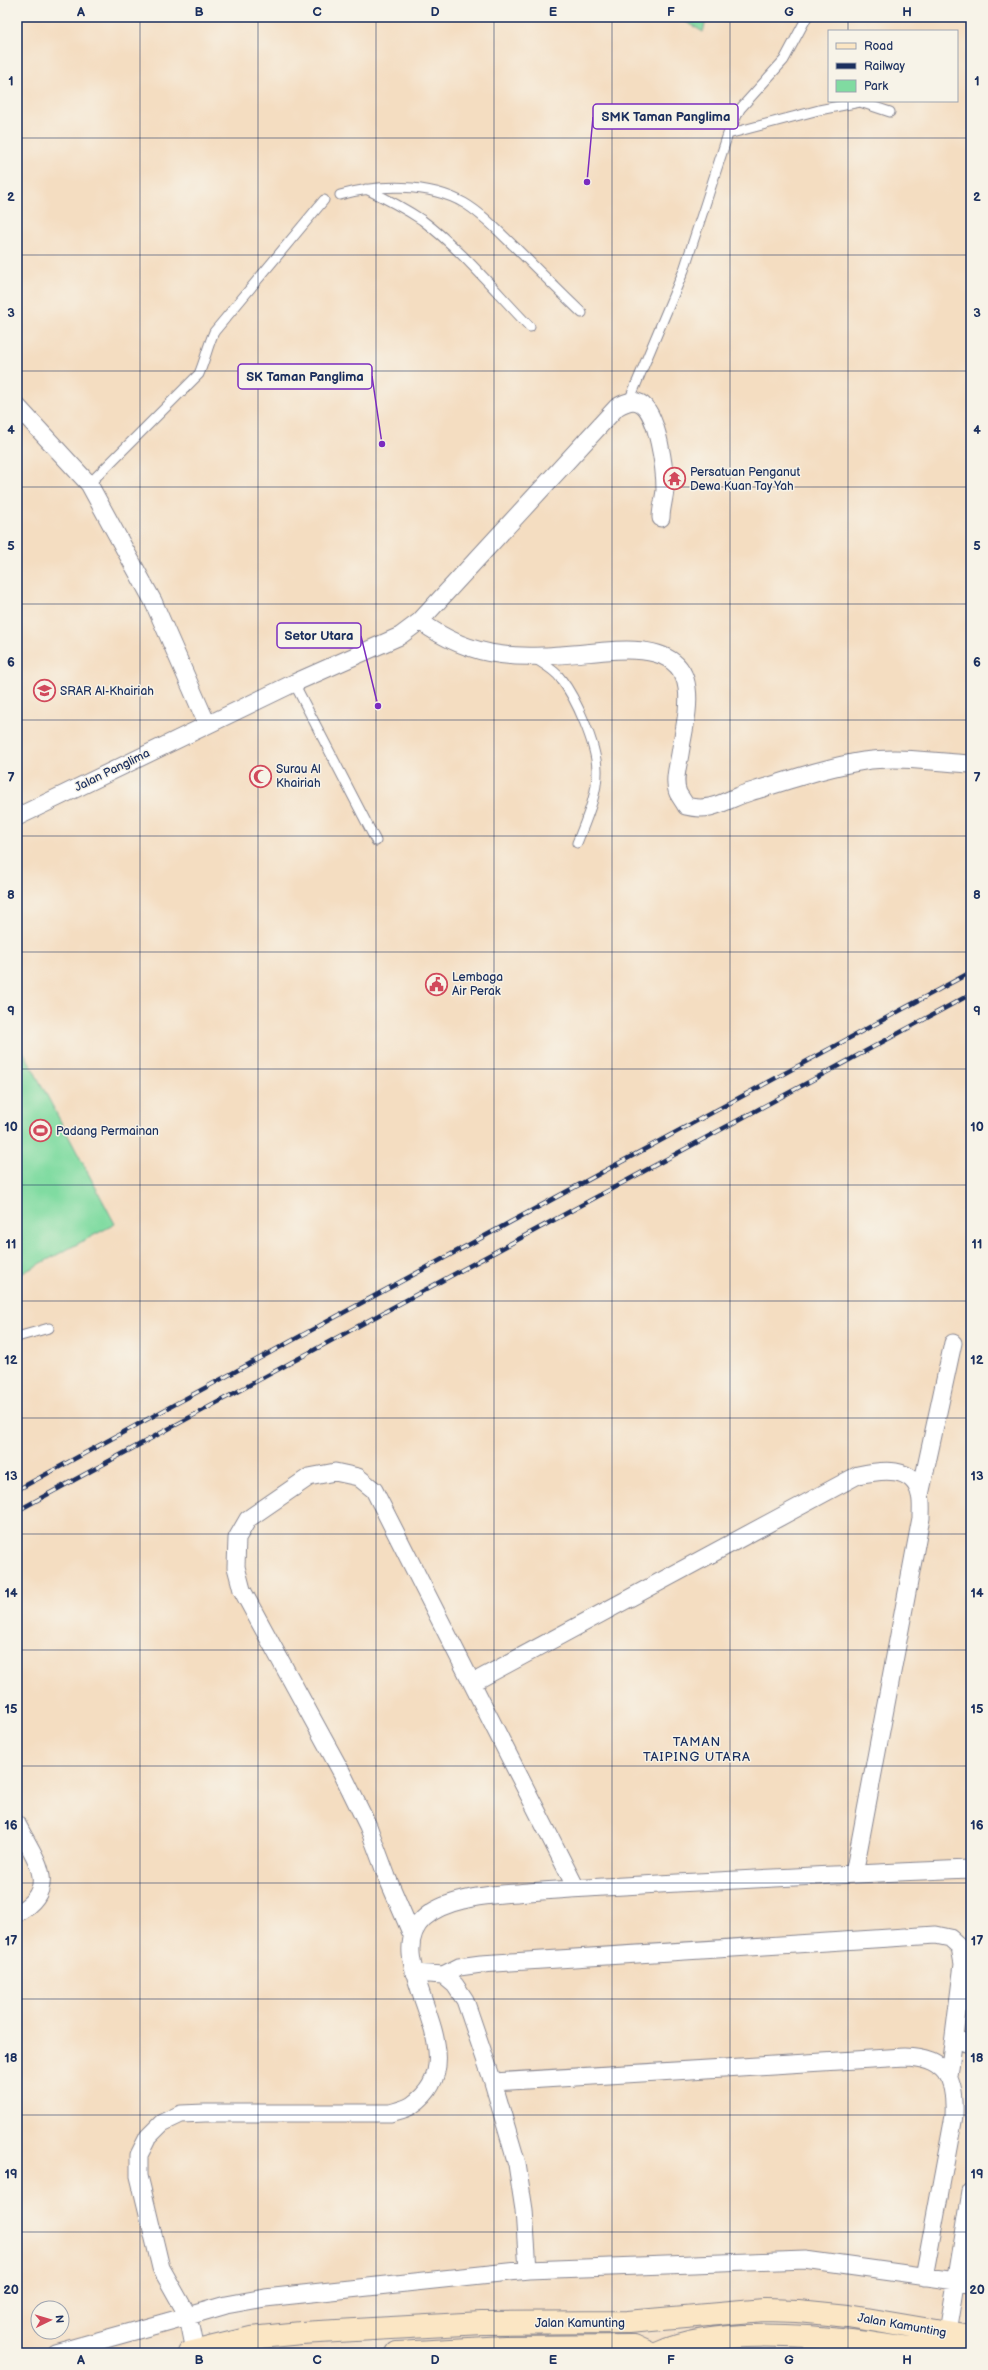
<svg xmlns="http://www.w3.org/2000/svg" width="988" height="2370" font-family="'Balsamiq Sans',sans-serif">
  <rect width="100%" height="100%" fill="#f7f3e8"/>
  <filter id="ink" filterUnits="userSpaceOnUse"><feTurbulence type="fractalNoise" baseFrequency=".025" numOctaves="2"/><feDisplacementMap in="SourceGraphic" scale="8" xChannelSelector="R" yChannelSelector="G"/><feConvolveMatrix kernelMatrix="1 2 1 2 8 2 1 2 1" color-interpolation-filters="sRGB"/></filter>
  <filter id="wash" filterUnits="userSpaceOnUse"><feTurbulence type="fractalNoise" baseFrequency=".012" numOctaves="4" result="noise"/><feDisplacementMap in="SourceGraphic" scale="16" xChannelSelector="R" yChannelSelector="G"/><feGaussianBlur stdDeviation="0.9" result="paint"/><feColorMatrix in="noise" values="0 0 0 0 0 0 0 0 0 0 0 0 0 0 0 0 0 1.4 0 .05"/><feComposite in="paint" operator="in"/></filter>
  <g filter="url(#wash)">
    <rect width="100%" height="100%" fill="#f4ddc1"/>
    <!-- green -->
    <path fill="#80dba1" stroke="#4e8580" d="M678,17h29l-4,15z
      M17,1039l98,185 -98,52z"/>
  </g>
  <g filter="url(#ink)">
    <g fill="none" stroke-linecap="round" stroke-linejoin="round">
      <defs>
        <path id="lane" d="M728,134l91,-24 41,-8 30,10
          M366,189c19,9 38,19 56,31 40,30 73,71 108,107
          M340,195c38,-11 89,-12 124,8 19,11 35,29 51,44 22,22 44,44 67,66
          M629,401l55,-131 44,-136 12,-25 44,-49 23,-43
          M89,484l110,-110c6,-14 8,-26 15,-42l110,-132
          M534,658c9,6 21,12 27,21 15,19 35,65 36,90 1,25 -11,51 -20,74
          M294,683l82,158
          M17,1337l32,-9"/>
        <path id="street" d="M17,406l72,78 64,117 54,123
          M420,621c61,46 115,36 186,30 30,-3 76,-3 81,37 3,21 -4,45 -7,66 -2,12 -7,27 -2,39 2,4 6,9 8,13 27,7 40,-7 64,-14 37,-11 76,-25 114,-31 34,-5 73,1 107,3
          M17,817l277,-134 106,-47 20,-15 197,-214c8,-4 15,-8 23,-4 18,9 25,68 25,87 -1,10 -4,19 -4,28
          M920,1495l33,-152
          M472,1683l386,-208c23,-5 56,-10 62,20 2,7 1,16 1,23l-67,356
          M17,1824c17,34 45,64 0,89
          M412,1935l-25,-58 -19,-51 -26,-53 -100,-183 -6,-23 1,-29 11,-19 61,-42 26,-5 23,5 16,13 202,398
          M414,1973l29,2 12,10 10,15 28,82 24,82 7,46 4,60
          M443,1975l16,-8 22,-3 455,-29 14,3 10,9 3,17 -14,112
          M954,2038l17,7
          M493,2082l411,-25c41,1 52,20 50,59l-30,161
          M948,2332l23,-140
          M195,2351l-7,-35 38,-11 39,-7 263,-28 277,-10 166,23
          M55,2353l133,-37 -27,-48 -22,-92v-21l9,-18 14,-14 19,-9 24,-1h185c7,-2 17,-4 22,-8 72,-49 -37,-143 12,-187 10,-9 26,-15 39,-18 22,-6 44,-6 66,-8 38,-3 76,-5 113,-7 110,-6 219,-12 329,-16"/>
        <path id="secondary" d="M189,2353l62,-15 50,-5 181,-10 146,-1 136,-12 34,1 50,5 123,21
          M397,2353l108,-6 129,-1 15,7
          M659,2353c54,-26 150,-17 209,-10 34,5 70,12 103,5"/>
      </defs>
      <!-- lane casing -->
      <use href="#lane" stroke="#888690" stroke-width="11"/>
      <!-- street casing -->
      <use href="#street" stroke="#888690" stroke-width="19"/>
      <!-- secondary casing -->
      <use href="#secondary" stroke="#888690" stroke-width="24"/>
      <!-- lane -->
      <use href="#lane" stroke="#fff" stroke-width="9"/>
      <!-- street -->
      <use href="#street" stroke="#fff" stroke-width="17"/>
      <!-- secondary -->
      <use href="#secondary" stroke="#fbe6c4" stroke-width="22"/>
      <defs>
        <path id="rail" d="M17,1490l954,-518
          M17,1511l954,-517"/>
      </defs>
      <!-- rail casing -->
      <use href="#rail" stroke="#1b2f5e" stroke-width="4.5"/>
      <!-- rail -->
      <use href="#rail" stroke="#f7f3e8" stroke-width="3" stroke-dasharray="9" stroke-linecap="butt"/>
    </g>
  </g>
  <!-- grid -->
  <path fill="none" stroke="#1b2f5e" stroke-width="1" stroke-opacity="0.55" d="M140,17v2336M258,17v2336M376,17v2336M494,17v2336M612,17v2336M730,17v2336M848,17v14M848,101v2252M17,138h954M17,255h954M17,371h954M17,487h954M17,604h954M17,720h954M17,836h954M17,952h954M17,1069h954M17,1185h954M17,1301h954M17,1418h954M17,1534h954M17,1650h954M17,1766h954M17,1883h954M17,1999h954M17,2115h954M17,2232h954"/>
  <!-- icons -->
  <defs>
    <symbol id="temple-ring" viewBox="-11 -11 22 22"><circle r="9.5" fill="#f7f3e8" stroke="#d1495b" stroke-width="1.5"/><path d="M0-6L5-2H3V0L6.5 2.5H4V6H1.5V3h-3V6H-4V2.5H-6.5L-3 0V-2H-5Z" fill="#d1495b"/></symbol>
    <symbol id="school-ring" viewBox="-11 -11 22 22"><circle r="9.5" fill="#f7f3e8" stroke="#d1495b" stroke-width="1.5"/><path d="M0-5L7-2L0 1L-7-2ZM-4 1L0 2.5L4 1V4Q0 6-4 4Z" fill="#d1495b"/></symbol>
    <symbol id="mosque-ring" viewBox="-11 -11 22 22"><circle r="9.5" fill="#f7f3e8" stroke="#d1495b" stroke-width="1.5"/><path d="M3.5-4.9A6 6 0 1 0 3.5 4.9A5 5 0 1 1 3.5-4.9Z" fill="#d1495b"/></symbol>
    <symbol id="civic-ring" viewBox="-11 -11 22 22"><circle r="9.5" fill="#f7f3e8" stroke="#d1495b" stroke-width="1.5"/><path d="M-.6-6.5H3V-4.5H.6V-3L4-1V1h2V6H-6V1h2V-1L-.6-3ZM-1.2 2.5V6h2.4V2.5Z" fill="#d1495b"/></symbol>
    <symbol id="stadium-ring" viewBox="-11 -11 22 22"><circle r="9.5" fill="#f7f3e8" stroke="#d1495b" stroke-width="1.5"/><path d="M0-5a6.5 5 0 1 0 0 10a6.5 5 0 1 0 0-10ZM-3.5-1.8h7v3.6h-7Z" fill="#d1495b"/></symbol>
  </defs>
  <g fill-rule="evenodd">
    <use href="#temple-ring" x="662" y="466" width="25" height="25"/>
    <use href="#school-ring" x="32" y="678" width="25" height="25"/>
    <use href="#mosque-ring" x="248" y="764" width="25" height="25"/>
    <use href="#civic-ring" x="424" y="972" width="25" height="25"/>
    <use href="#stadium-ring" x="28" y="1118" width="25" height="25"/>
  </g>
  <g text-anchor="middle" stroke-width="3" stroke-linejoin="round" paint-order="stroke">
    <!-- poi labels -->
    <g font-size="12" fill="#1b2f5e" stroke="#f7f3e8" text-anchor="start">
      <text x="690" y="476">Persatuan Penganut<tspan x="690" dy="14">Dewa Kuan Tay Yah</tspan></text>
      <text x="60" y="695">SRAR Al-Khairiah</text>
      <text x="276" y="773">Surau Al<tspan x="276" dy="14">Khairiah</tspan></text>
      <text x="452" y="981">Lembaga<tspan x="452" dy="14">Air Perak</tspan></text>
      <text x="56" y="1135">Padang Permainan</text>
    </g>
    <!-- street labels -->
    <g font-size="12" fill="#1b2f5e" stroke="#f7f3e8">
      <text transform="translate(112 770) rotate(-26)" y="4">Jalan Panglima</text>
      <text x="580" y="2327">Jalan Kamunting</text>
      <text transform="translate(902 2325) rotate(10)" y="4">Jalan Kamunting</text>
    </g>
    <!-- neighbourhood labels -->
    <g font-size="13" letter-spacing="1" fill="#1b2f5e" stroke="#f7f3e8">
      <text x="697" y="1746">TAMAN<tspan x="697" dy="15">TAIPING UTARA</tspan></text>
    </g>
  </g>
  <!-- callouts -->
  <path fill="none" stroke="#7b2cbf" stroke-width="1.5" d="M587 182L593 117M382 444L372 376M378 706L361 636"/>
  <g fill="#7b2cbf" stroke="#f7f3e8" stroke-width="1.5">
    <circle cx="587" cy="182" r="4"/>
    <circle cx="382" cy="444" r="4"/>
    <circle cx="378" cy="706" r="4"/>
  </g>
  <g fill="#f7f3e8" stroke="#7b2cbf" stroke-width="1.5">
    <rect x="593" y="104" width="145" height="25" rx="4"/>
    <rect x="238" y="364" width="134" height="25" rx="4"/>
    <rect x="277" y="623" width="84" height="25" rx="4"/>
  </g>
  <g font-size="13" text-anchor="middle" font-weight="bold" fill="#1b2f5e">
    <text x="666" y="121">SMK Taman Panglima</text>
    <text x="305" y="381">SK Taman Panglima</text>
    <text x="319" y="640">Setor Utara</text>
  </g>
  <!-- margin -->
  <rect width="988" height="2370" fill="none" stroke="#f7f3e8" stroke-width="44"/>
  <!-- legend -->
  <rect x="828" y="30" width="130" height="72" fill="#f7f3e8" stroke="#9fa5b1"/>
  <rect x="836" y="43" width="20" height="6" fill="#fbe6c4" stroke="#9fa5b1"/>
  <text x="864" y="50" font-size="12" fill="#1b2f5e">Road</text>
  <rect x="836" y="63" width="20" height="6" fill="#1b2f5e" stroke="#9fa5b1"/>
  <text x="864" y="70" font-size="12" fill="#1b2f5e">Railway</text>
  <rect x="836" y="80" width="20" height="12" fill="#80dba1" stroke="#9fa5b1"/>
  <text x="864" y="90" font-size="12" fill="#1b2f5e">Park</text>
  <!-- north arrow -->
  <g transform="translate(50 2320) rotate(85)"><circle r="19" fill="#f7f3e8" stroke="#9fa5b1"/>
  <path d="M0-3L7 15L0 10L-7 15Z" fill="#d1495b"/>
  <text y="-6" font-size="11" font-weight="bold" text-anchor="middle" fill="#1b2f5e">N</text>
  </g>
  <rect x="22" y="22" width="944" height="2326" fill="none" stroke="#1b2f5e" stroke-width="1.5"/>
  <g font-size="13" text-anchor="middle" font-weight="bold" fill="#1b2f5e">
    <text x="81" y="16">A</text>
    <text x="199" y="16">B</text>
    <text x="317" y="16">C</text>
    <text x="435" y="16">D</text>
    <text x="553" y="16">E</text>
    <text x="671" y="16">F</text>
    <text x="789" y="16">G</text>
    <text x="907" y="16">H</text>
    <text x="11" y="85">1</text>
    <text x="977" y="85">1</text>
    <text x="11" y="201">2</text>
    <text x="977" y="201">2</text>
    <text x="11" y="317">3</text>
    <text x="977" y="317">3</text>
    <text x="11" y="434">4</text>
    <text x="977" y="434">4</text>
    <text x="11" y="550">5</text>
    <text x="977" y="550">5</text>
    <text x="11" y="666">6</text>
    <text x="977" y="666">6</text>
    <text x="11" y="782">7</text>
    <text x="977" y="782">7</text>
    <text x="11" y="899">8</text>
    <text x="977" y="899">8</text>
    <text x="11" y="1015">9</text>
    <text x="977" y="1015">9</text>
    <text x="11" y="1131">10</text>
    <text x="977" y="1131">10</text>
    <text x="11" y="1248">11</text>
    <text x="977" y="1248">11</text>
    <text x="11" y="1364">12</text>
    <text x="977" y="1364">12</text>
    <text x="11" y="1480">13</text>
    <text x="977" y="1480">13</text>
    <text x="11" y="1597">14</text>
    <text x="977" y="1597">14</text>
    <text x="11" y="1713">15</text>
    <text x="977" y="1713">15</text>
    <text x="11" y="1829">16</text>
    <text x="977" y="1829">16</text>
    <text x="11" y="1945">17</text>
    <text x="977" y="1945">17</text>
    <text x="11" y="2062">18</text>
    <text x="977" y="2062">18</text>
    <text x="11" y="2178">19</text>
    <text x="977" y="2178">19</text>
    <text x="11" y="2294">20</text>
    <text x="977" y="2294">20</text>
    <text x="81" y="2364">A</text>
    <text x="199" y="2364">B</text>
    <text x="317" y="2364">C</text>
    <text x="435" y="2364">D</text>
    <text x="553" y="2364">E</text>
    <text x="671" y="2364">F</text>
    <text x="789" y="2364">G</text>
    <text x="907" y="2364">H</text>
  </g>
</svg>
